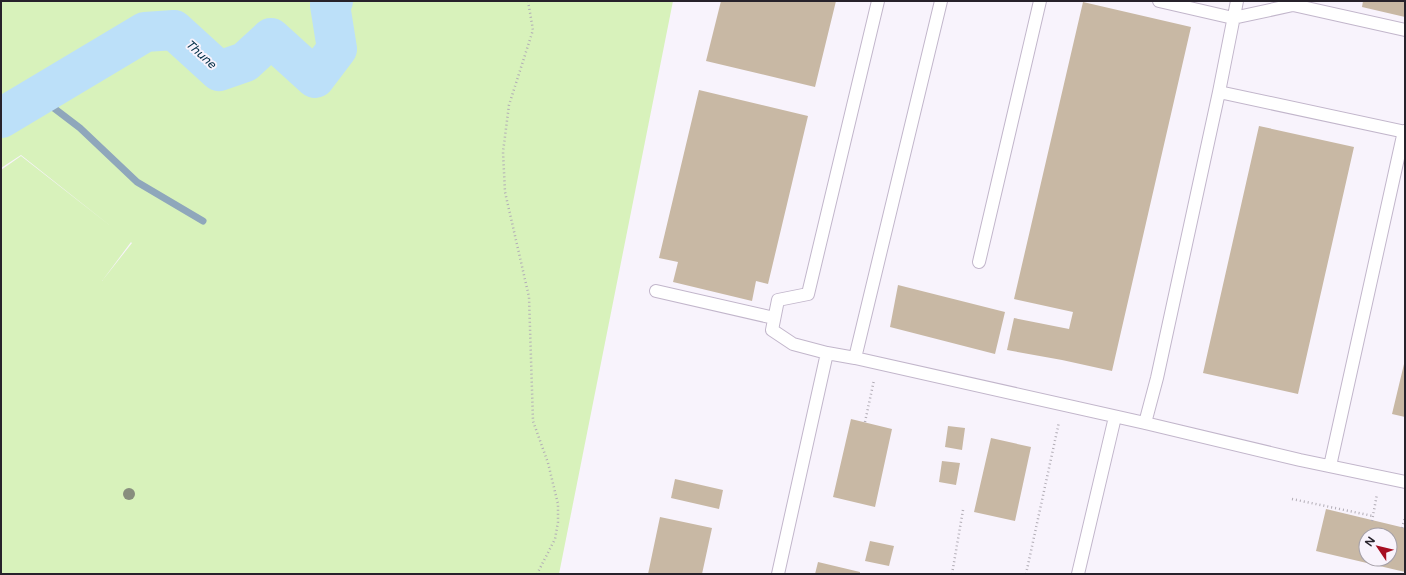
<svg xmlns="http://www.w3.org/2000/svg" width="1406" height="575" font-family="'Varela Round',sans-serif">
  <rect width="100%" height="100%" fill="#f8f3fc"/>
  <!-- green -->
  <path fill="#d8f2bb" d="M1,1h672l-114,573h-558v-404l20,-14 110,86 -29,39 30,-38 -111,-88 -20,13z"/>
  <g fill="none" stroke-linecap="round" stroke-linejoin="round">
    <!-- stream -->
    <path stroke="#8fa7bb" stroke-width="7" d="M38,96l42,32 57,54 66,39"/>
    <!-- river -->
    <path stroke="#bce0f9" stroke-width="40" d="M1,118l144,-86 29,-2 45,41 26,-9 26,-24 44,40 22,-29 -7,-44 3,-4"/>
  </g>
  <!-- building -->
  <path fill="#c8b8a4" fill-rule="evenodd" d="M721,1h115l-21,86 -109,-26z
    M1363,1h42v16l-43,-10z
    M1083,2l108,25 -79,344 -50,-11 -55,-10 7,-32 55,11 4,-17 -59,-13z
    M699,90l109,26 -40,168 -12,-3 -4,20 -79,-19 5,-20 -19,-4z
    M1259,126l95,21 -56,247 -95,-21z
    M898,285l107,27 -10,42 -105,-27z
    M1404,364h1v53l-13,-3z
    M851,419l41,10 -17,78 -42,-10z
    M948,426l17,2 -3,22 -17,-3z
    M991,438l40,9 -16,74 -41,-9z
    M942,461l18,2 -4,22 -17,-3z
    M675,479l48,11 -4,19 -48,-11z
    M1326,509l79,19v44l-89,-21zM1366,535h24v24h-24z
    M660,517l52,11 -10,46h-54z
    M870,541l24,5 -5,20 -24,-5z
    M818,562l42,10v2h-45z"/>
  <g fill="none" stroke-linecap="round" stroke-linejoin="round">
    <defs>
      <path id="lane" d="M941,1l-86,357 290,65 155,37 105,22
        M1159,1l74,17 60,-13 112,25
        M1219,92l18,-91
        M979,262l61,-261
        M656,291l118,27
        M827,353l-34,-9 -21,-14 6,-30 30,-6 70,-293
        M1145,423l12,-45 62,-286 186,40
        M1330,466l74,-335
        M778,574l49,-221 28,5
        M1078,574l37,-157"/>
    </defs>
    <!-- lane casing -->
    <use href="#lane" stroke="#c2b6cb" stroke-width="14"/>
    <!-- path -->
    <path stroke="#b2adb6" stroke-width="2.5" stroke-dasharray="1 3" stroke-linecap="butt" d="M528,1l5,29 -24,75 -6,47 2,40 24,105 4,124 15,42 10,41v18l-3,17 -18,35
      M865,422l9,-42
      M1292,499l81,17
      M1372,521l5,-27
      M1402,528l3,-11
      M952,574l11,-64
      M1026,574l33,-152"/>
    <!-- lane -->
    <use href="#lane" stroke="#fff" stroke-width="12"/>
  </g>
  <!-- trees -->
  <circle fill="#888e7e" cx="129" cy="494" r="6"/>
  <g text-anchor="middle" stroke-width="4" stroke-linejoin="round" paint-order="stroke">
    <!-- water labels -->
    <g font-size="12" font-style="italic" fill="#022f46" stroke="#f8f3fc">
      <text transform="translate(201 54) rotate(42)" y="4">Thune</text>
    </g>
  </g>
  <!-- border -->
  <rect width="1406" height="575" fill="none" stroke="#27222b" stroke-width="4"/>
  <!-- north arrow -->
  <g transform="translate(1378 547) rotate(305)"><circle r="19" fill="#f8f3fc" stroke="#a49fa8"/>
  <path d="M0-3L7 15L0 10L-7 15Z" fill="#a60e22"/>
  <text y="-6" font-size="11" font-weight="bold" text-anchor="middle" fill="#27222b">N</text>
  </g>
</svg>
